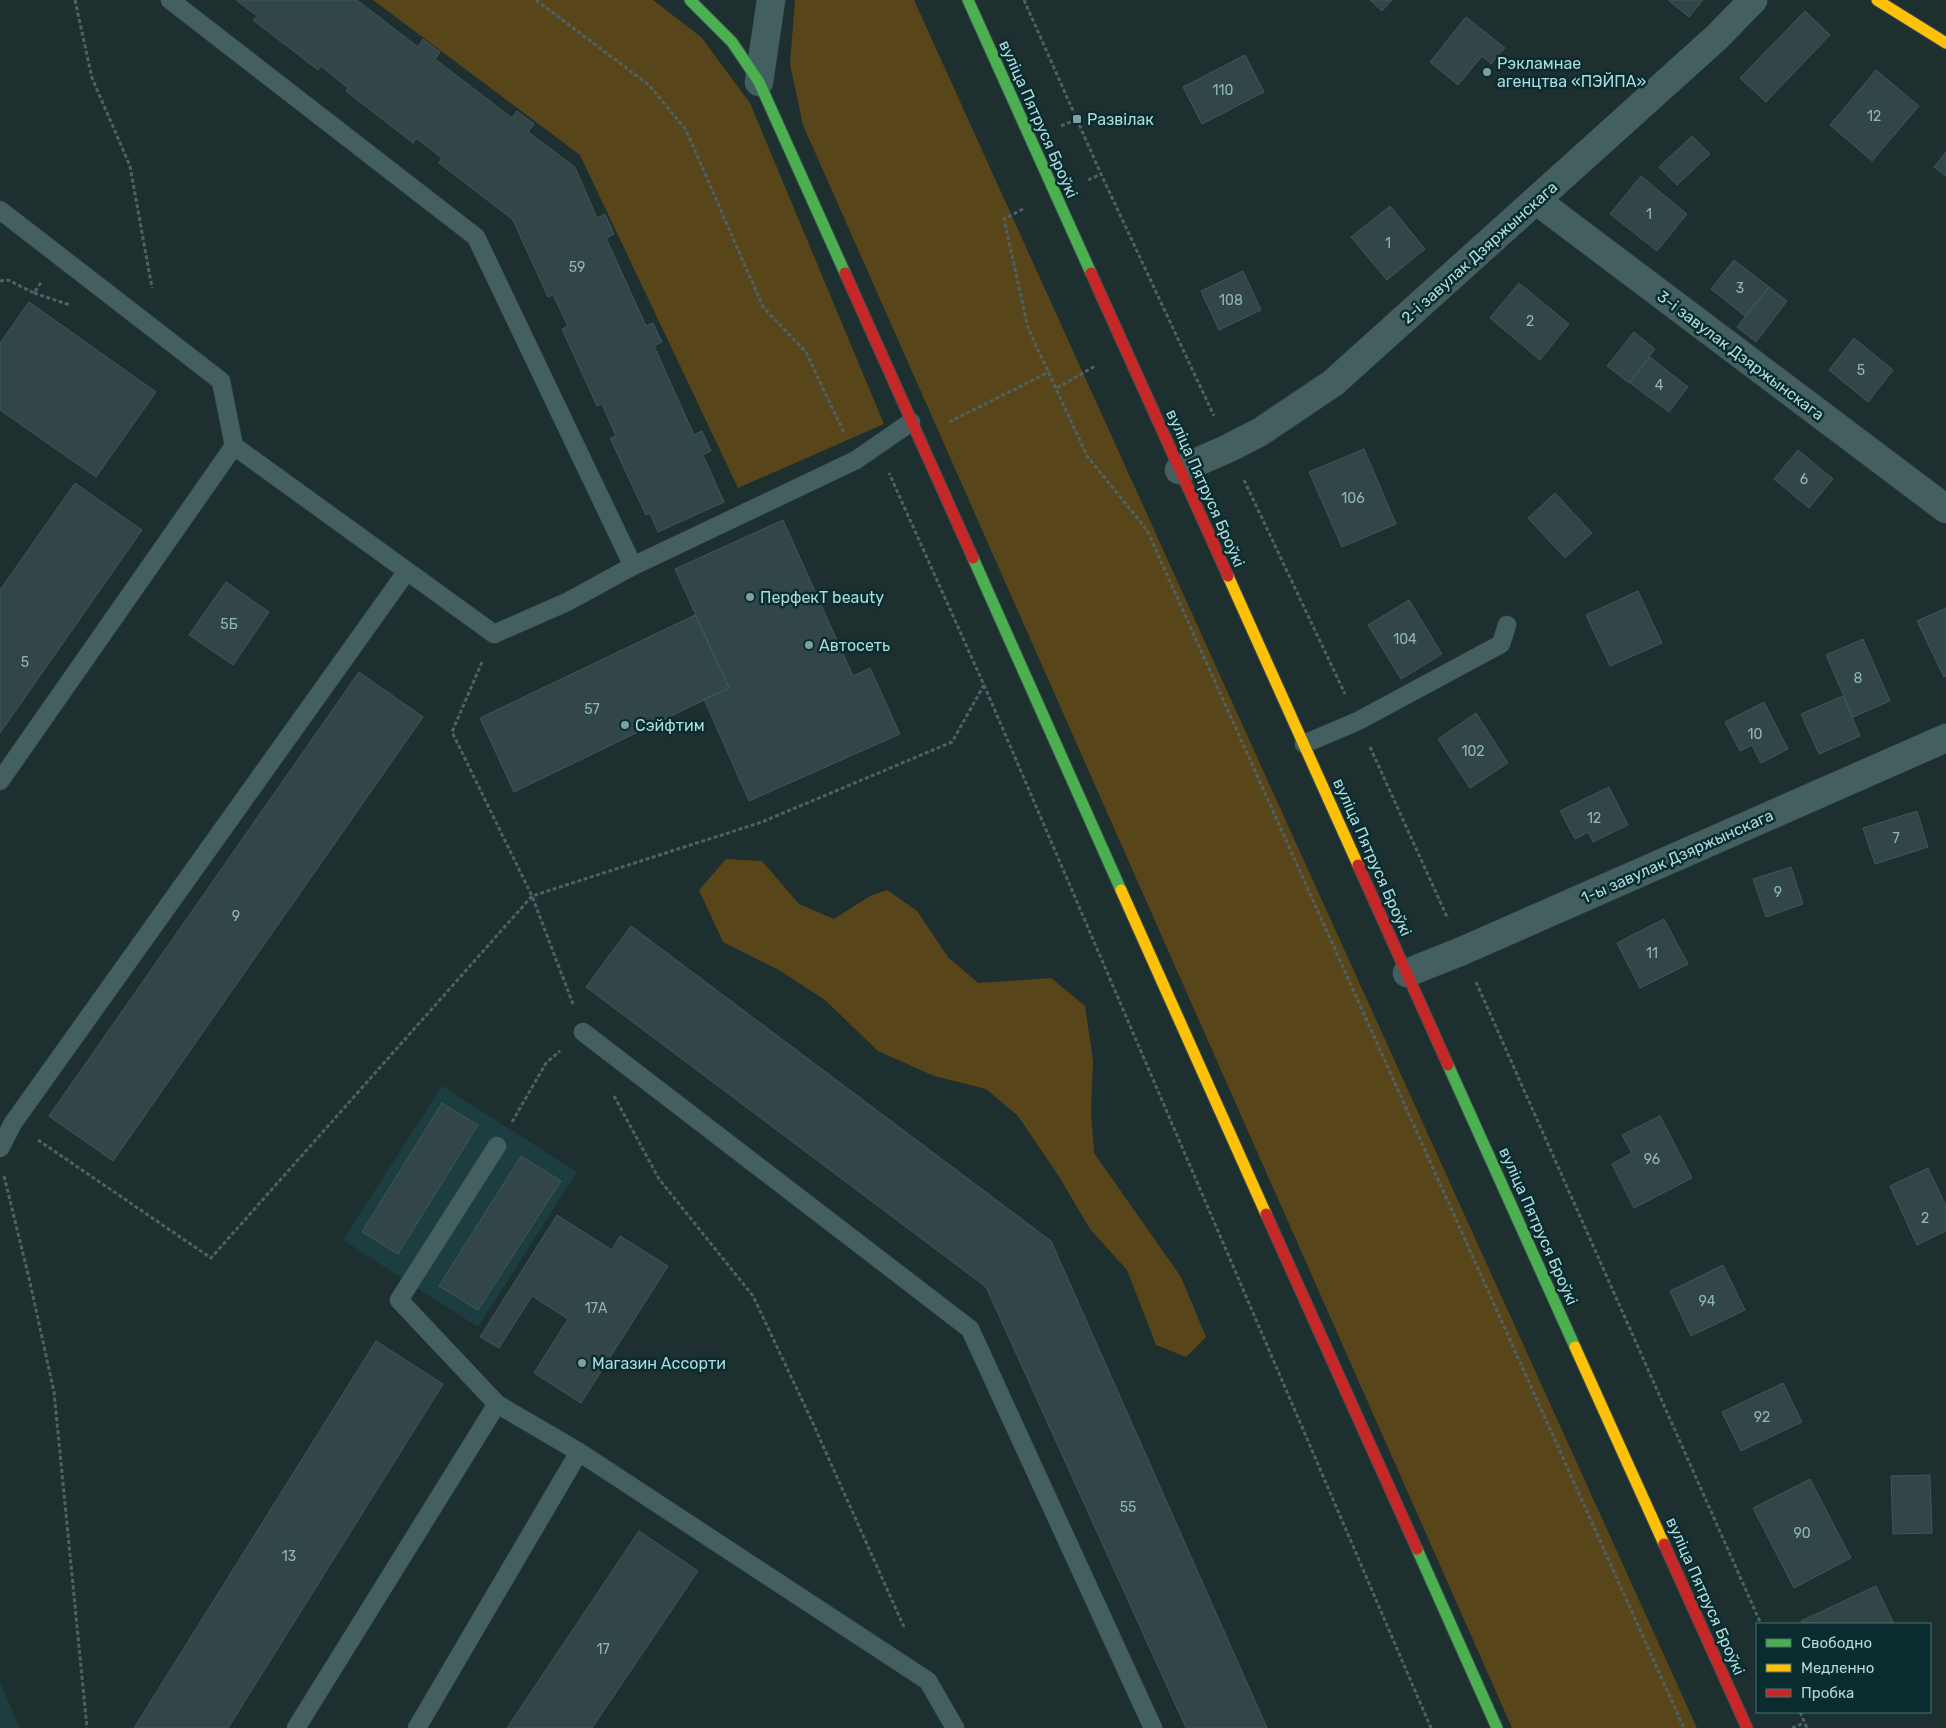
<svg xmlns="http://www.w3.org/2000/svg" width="1946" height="1728" font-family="Rubik,sans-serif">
  <rect width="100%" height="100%" fill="#1e2f30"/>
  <!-- built -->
  <path fill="#1c3e40" d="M442,1086l135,86 -99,155 -135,-87z
    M0,1683l20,45h-20z"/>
  <!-- green -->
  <path fill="#59451a" d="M373,0h280l48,37 49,66 134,321 -146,64 -158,-333z
    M795,0h119l783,1728h-185l-709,-1603 -13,-61z
    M726,859l36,2 37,43 35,15 36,-23 17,-6 30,21 31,46 30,26 73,-5 34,28 8,55 -2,51 3,41 87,124 25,60 -20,20 -30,-12 -29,-75 -37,-41 -32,-54 -40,-59 -32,-27 -52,-13 -56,-25 -53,-51 -46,-30 -56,-28 -24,-52z"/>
  <!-- building -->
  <path fill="#324648" stroke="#3e5759" d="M236,0h121l61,47 5,-8 17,13 -5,7 77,59 5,-7 17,13 -6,8 47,35 22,51 8,-4 9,20 -8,4 40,88 7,-3 9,19 -8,4 40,89 8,-4 9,20 -8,4 21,47 -66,30 -8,-19 -4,2 -36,-77 6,-2 -14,-32 -5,2 -35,-77 6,-3 -15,-31 -5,2 -36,-79v1l-73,-56 3,-5 -26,-20 -3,5 -67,-52 2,-3 -27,-22 -3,4 -65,-50 4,-4z
    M1370,0h22l-10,11z
    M1668,0h35l-14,17z
    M1805,11l25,24 -64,67 -26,-24z
    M1466,17l39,31 -14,16 -9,-8 -24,29 -28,-23z
    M1245,55l19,37 -62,32 -19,-37z
    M1876,70l43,36 -47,55 -42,-36z
    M1692,136l18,18 -33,31 -18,-18z
    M1946,152v24l-12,-9z
    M1641,176l46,38 -30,37 -47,-37z
    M1390,206l35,43 -38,31 -36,-43z
    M1734,260l35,27 -24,29 -34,-27z
    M1243,271l18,39 -42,20 -18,-39z
    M1519,283l50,41 -29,36 -50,-42z
    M1769,287l18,14 -31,41 -19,-15z
    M29,302l127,90 -60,85 -96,-67v-67z
    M1634,332l21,17 -26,34 -22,-17z
    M1854,338l39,32 -25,32 -39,-32z
    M1650,357l38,30 -19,25 -39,-29z
    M1364,449l32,75 -54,23 -33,-75z
    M1798,450l35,29 -24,29 -35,-29z
    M75,483l67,47 -142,203v-143z
    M1555,493l37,40 -27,25 -37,-40z
    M783,520l70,156 17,-8 30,66 -151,67 -45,-102 25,-11 -54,-119z
    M226,582l43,30 -36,53 -44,-30z
    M1638,591l24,52 -52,23 -24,-51z
    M1409,600l33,54 -41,25 -33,-54z
    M1946,608v68l-2,1 -27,-56z
    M695,615l34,73 -215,104 -34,-74z
    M1863,639l27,62 -37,16 -27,-62z
    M359,672l64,45 -310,444 -64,-45z
    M1843,696l17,40 -41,18 -18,-40z
    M1764,702l24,47 -27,14 -9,-18 -12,6 -15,-29z
    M1476,713l32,50 -38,25 -32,-49z
    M1609,787l19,38 -35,17 -5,-10 -13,7 -15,-28z
    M1917,811l11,36 -53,17 -12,-36z
    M1791,867l12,37 -37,13 -13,-38z
    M1664,919l24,45 -48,24 -23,-45z
    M631,926l420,315 216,487h-81l-200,-441 -400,-300z
    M442,1103l36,22 -80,129 -36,-22z
    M1660,1116l32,62 -58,30 -22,-44 20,-11 -10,-18z
    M521,1156l40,25 -83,129 -39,-24z
    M1928,1168l18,38v25l-29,14 -27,-59z
    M557,1215l55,35 8,-14 48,30 -87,137 -47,-30 34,-54 -36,-23 -33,52 -19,-11z
    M1723,1265l22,45 -54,26 -21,-45z
    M376,1341l67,43 -215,344h-94z
    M1783,1383l19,39 -61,29 -19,-39z
    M1930,1475l2,58 -39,1 -2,-58z
    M1810,1479l41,79 -57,30 -41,-80z
    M639,1531l59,40 -106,157h-85z
    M1876,1586l18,38h-92l-1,-3z"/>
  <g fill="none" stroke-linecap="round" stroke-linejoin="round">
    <defs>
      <path id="lane" d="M170,0l306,237 157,329
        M0,210l221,171 13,65 -234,335
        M234,446l173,125
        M1304,744l54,-23 143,-77 6,-19
        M583,1032l387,297 183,399
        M0,1148l13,-25 394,-552 87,63 73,-32 66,-36 223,-106 55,-38
        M497,1404l-98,-104 98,-154
        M296,1728l201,-324 82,48 349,229 27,47
        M417,1728l162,-276"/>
      <path id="street" d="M759,82l12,-82
        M1537,201l409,308
        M1179,470l50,-22 31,-16 73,-49 384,-346 36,-37
        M1407,973l55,-22 484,-213"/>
      <path id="fast" d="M690,0l42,42 27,40 86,191
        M968,0l123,273
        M973,558l148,332
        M1448,1065l127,282
        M1417,1549l80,179"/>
      <path id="slow" d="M1877,0l69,43
        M1228,576l130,289
        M1121,890l145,324
        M1575,1347l89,197"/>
      <path id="jam" d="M845,273l128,285
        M1091,273l137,303
        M1358,865l90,200
        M1266,1214l151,335
        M1664,1544l83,184"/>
    </defs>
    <!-- lane casing -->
    <use href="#lane" stroke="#384d4e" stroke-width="19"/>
    <!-- street casing -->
    <use href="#street" stroke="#384d4e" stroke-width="29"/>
    <!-- fast casing -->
    <use href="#fast" stroke="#384d4e" stroke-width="13"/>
    <!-- slow casing -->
    <use href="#slow" stroke="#384d4e" stroke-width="13"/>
    <!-- jam casing -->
    <use href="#jam" stroke="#384d4e" stroke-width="13"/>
    <!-- path -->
    <path stroke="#4d6264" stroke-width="3" stroke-dasharray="4 2.5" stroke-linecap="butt" d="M75,0l17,78 38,88 22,122
      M536,0l113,85 37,45 77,177 43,45 38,81
      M1024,0l77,174 113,242
      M1061,126l16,-7
      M1088,180l13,-6
      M1023,209l-19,10 24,109 59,128 60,74 537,1198
      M0,281l8,-1 26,13 8,-12
      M34,293l36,12
      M1057,388l38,-22
      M949,422l100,-50
      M1244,480l101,214
      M482,662l-30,70 80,164 41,108
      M984,685l447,1043
      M1370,747l78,172
      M1476,982l285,642
      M614,1096l45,83 94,117 58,123 93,208
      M512,1122l34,-59 14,-12
      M38,1140l173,118 321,-362 230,-74 190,-80 32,-57 -95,-212
      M4,1176l25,102 25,114 33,336
      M1800,1712l7,16
      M1792,1728l12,-5"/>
    <!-- lane -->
    <use href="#lane" stroke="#445f60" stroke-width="18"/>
    <!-- street -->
    <use href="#street" stroke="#445f60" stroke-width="28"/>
    <!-- fast -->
    <use href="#fast" stroke="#4caf50" stroke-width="11"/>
    <!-- slow -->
    <use href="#slow" stroke="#ffc107" stroke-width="11"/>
    <!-- jam -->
    <use href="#jam" stroke="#c62828" stroke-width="11"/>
  </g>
  <!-- markers -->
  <g fill="#7c9fa1" stroke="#0a2c2e" stroke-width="2">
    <circle cx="1487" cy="72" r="5"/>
    <rect x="1072" y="114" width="10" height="10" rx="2.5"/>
    <circle cx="750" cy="597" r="5"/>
    <circle cx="809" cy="645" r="5"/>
    <circle cx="625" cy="725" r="5"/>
    <circle cx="582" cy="1363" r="5"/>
  </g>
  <g text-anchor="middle" stroke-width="5" stroke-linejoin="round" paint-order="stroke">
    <!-- number labels -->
    <g font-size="14" fill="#8fb6b8">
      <text x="1223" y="95">110</text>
      <text x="1874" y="121">12</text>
      <text x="1649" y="219">1</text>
      <text x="1388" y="248">1</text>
      <text x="577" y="272">59</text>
      <text x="1740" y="293">3</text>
      <text x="1231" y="305">108</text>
      <text x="1530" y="326">2</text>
      <text x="1861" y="375">5</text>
      <text x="1659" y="390">4</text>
      <text x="1804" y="484">6</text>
      <text x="1353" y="503">106</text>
      <text x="229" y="629">5Б</text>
      <text x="1405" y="644">104</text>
      <text x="25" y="667">5</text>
      <text x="1858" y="683">8</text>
      <text x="592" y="714">57</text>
      <text x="1755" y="739">10</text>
      <text x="1473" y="756">102</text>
      <text x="1594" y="823">12</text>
      <text x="1896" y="843">7</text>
      <text x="1778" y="897">9</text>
      <text x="236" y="921">9</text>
      <text x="1652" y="958">11</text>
      <text x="1652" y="1164">96</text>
      <text x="1925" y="1223">2</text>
      <text x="1707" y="1306">94</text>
      <text x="596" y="1313">17А</text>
      <text x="1762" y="1422">92</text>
      <text x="1128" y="1512">55</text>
      <text x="1802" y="1538">90</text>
      <text x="289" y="1561">13</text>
      <text x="603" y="1654">17</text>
    </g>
    <!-- poi labels -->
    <g font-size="16" fill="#aedbde" stroke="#0a2c2e" text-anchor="start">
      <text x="1497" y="69">Рэкламнае<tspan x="1497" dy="18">агенцтва «ПЭЙПА»</tspan></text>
      <text x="1087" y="125">Развілак</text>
      <text x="760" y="603">ПерфекТ beauty</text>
      <text x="819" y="651">Автосеть</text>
      <text x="635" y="731">Сэйфтим</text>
      <text x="592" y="1369">Магазин Ассорти</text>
    </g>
    <!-- street labels -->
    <g font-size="16" fill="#aedbde" stroke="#0a2c2e">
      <text transform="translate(1039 119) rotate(66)" y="6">вуліца Пятруся Броўкі</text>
      <text transform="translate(1479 252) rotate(-42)" y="6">2-і завулак Дзяржынскага</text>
      <text transform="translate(1741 355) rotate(37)" y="6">3-і завулак Дзяржынскага</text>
      <text transform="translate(1206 488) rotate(66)" y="6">вуліца Пятруся Броўкі</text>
      <text transform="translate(1677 856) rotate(-24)" y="6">1-ы завулак Дзяржынскага</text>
      <text transform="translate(1373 857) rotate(66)" y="6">вуліца Пятруся Броўкі</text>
      <text transform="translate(1539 1226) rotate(66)" y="6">вуліца Пятруся Броўкі</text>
      <text transform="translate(1706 1596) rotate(66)" y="6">вуліца Пятруся Броўкі</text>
    </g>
  </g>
  <!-- legend -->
  <rect x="1756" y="1623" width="175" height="90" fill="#0a2c2e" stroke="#4c7274"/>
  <rect x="1766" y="1639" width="25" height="8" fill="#4caf50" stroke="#4c7274"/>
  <text x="1801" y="1648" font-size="15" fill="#aedbde">Свободно</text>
  <rect x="1766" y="1664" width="25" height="8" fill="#ffc107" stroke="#4c7274"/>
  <text x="1801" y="1673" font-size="15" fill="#aedbde">Медленно</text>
  <rect x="1766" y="1689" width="25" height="8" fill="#c62828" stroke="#4c7274"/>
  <text x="1801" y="1698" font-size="15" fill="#aedbde">Пробка</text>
</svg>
